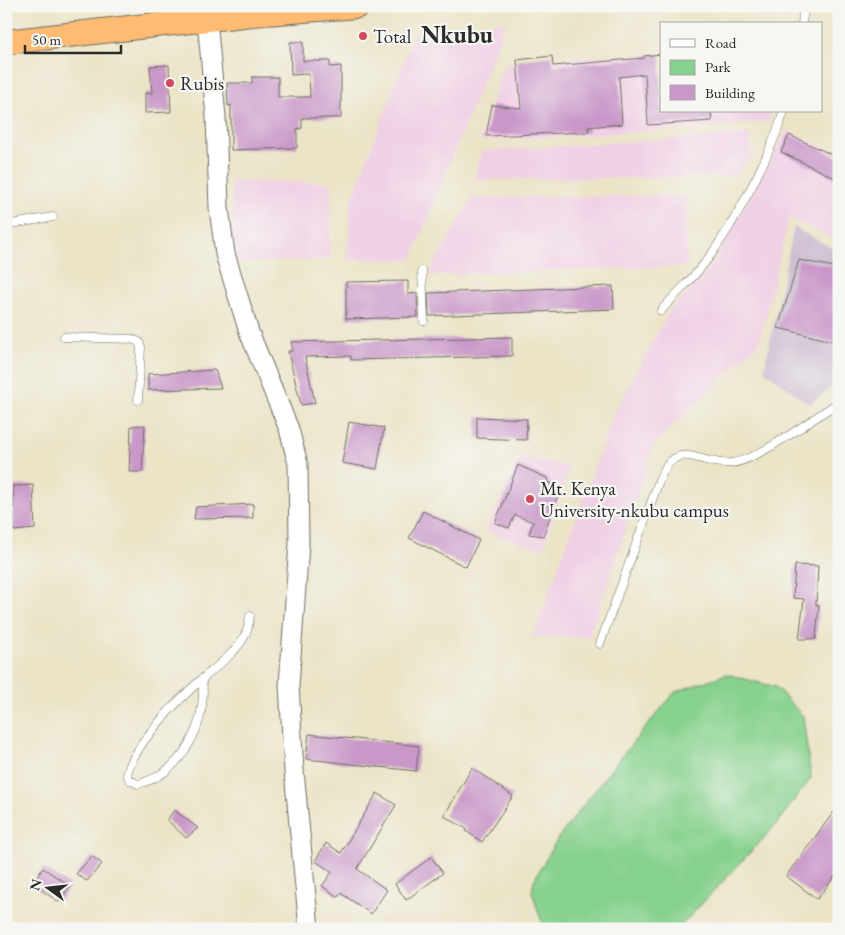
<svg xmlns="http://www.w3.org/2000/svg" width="845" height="935" font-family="'EB Garamond',serif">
  <rect width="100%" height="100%" fill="#f6f6f2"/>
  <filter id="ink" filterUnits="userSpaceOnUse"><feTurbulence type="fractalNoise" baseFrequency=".02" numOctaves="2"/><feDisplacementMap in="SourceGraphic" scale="10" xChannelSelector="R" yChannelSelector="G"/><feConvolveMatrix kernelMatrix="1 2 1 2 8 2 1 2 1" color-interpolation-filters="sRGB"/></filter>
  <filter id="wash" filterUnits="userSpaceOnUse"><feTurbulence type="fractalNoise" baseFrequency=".0096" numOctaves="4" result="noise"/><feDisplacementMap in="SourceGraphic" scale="20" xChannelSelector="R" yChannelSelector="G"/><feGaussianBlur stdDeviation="1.12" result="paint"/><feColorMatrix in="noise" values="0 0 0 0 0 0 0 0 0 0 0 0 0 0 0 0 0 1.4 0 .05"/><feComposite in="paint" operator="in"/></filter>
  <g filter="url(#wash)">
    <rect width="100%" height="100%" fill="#ebe4c7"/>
    <!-- built -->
    <path fill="#f0d0e5" d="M506,22l-95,238 -64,-1 4,-57 63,-168z
      M661,54v57h110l-1,10 -68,7 -222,13 24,-76 86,-8z
      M787,130l52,25v86l-50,-23 -30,125 -104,99 -66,195h-56l81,-223 54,-101 43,-46z
      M750,134l2,24 -18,18 -260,4 7,-29z
      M232,181l99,2 -1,76 -98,4z
      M686,195l1,71 -259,9 44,-77z
      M520,456l49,11 -26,82 -57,-17z"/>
    <!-- industrial -->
    <path fill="#cebed2" d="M794,227l45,25v130l-30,22 -45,-34z"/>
    <!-- green -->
    <path fill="#86d18d" stroke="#587e5c" d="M726,674l50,13 27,29 8,62 -37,49 -96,102h-130l-7,-9 -9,-28 2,-12 24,-42 62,-80 55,-66z"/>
    <g id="blocks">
      <!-- building -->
      <path fill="#c998c9" d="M290,42h13v19h27v6l11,-1v52h-39v10l-5,1v19l-66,2v-45l-3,1 -1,-23h25v-6h26v20h32l-1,-23 -18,1z
        M661,54v57h50l1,10 -64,4 -3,-51 -26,3 3,47 -34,3 1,5 -103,4 6,-31 29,3 -4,-48 35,-4 1,10 91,-8v-2z
        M169,65l2,47 -26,1v-20h7l-2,-27z
        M789,135l50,23v12l-4,8 -54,-26z
        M799,260l40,8v66l-3,8 -58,-14z
        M408,281v13l9,-1 1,24 -72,2v-37z
        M613,286l1,23 -185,7 -1,-23z
        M512,337v19l-161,4v-4l-46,1 10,46 -14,2 -13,-53 5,-2 -2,-8z
        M215,370l6,18 -73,2v-16z
        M477,417l50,2 -1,21 -49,-2z
        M349,422l35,6 -7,41 -35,-6z
        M145,425l-3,47h-13l2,-46z
        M518,465l31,14 -2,3 14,5 -18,49 -14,-2 4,-12 -18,-7 -6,13 -14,-5z
        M33,485l2,44 -21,2 -1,-45z
        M253,504v14l-59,1 2,-12z
        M423,511l56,29 -13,27 -57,-29z
        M795,565l23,1 -2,39h3l-3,34h-17l5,-40 -11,-1z
        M309,734l110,12 -3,25 -110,-12z
        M472,768l41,28 -31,46 -16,-11 1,-2 -23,-13z
        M377,793l19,12 -39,64 30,21 -16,24 -30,-21 -3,4 -16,-11 10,-14 -17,-11 11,-18 15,10z
        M839,805v66l-22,28 -31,-23z
        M174,810l24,18 -12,10 -19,-18z
        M92,856l10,8 -15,17 -11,-7z
        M431,857l12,16 -37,27 -11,-16z
        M43,868l27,18 -11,16 -27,-18z"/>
    </g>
  </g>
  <g filter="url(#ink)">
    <use href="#blocks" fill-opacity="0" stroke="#6e6c62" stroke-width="1"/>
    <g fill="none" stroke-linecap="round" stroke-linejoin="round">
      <defs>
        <path id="service" d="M802,24l2,-18
          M6,225l47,-8
          M422,271l2,50
          M661,311c15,-18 32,-32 46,-51 28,-37 63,-104 77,-149
          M64,337l68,2 7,3 2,5 -3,53
          M600,644l60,-166c18,-42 40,-11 72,-15 26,-3 82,-45 107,-61
          M202,679c6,44 -19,94 -64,105l-8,-4 -3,-5c6,-30 52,-76 75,-96 14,-12 35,-27 43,-44 3,-5 4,-13 5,-19"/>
        <path id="tertiary" d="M207,20l9,97 3,91 6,46 24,78 40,97 9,35 1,80 -10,141 5,86 15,158"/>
        <path id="trunk" d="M6,42l246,-28 105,-8"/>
      </defs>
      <!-- service casing -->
      <use href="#service" stroke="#6e6c62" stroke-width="9"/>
      <!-- tertiary casing -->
      <use href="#tertiary" stroke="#6e6c62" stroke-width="21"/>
      <!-- trunk casing -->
      <use href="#trunk" stroke="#6e6c62" stroke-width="26"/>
      <!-- service -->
      <use href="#service" stroke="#fff" stroke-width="8"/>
      <!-- tertiary -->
      <use href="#tertiary" stroke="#fff" stroke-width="19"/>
      <!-- trunk -->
      <use href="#trunk" stroke="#febb71" stroke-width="24"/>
    </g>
  </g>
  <!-- markers -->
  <g fill="#d1495b" stroke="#f6f6f2" stroke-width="2">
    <circle cx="363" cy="36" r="5"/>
    <circle cx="170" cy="83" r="5"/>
    <circle cx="530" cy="499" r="5"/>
  </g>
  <g text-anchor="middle" stroke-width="4.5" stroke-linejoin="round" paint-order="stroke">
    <!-- poi labels -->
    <g font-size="19" fill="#2b2b2b" stroke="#f6f6f2" text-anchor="start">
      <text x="373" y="43">Total</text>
      <text x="180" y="90">Rubis</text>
      <text x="540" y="495">Mt. Kenya<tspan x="540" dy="22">University-nkubu campus</tspan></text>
    </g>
    <!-- district labels -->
    <g font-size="24" font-weight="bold" fill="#2b2b2b" stroke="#f6f6f2">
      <text x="457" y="43">Nkubu</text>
    </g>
  </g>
  <!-- margin -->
  <rect width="845" height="935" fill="none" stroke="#f6f6f2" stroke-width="25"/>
  <!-- legend -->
  <rect x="660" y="22" width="162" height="90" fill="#f6f6f2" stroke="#a5a5a2"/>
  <rect x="670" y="39" width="25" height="8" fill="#ffffff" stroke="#a5a5a2"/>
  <text x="705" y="48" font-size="15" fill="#2b2b2b">Road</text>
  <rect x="670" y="60" width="25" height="15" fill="#86d18d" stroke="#a5a5a2"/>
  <text x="705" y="72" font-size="15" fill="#2b2b2b">Park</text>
  <rect x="670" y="85" width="25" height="15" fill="#c998c9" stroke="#a5a5a2"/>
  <text x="705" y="98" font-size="15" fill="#2b2b2b">Building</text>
  <!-- north arrow -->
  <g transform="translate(48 888) rotate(285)" stroke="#f6f6f2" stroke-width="4" paint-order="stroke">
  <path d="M0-4L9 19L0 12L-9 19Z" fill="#2b2b2b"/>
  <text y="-8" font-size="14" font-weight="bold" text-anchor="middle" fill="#2b2b2b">N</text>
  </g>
  <!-- scale -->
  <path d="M25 45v8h96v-8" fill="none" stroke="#2b2b2b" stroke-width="2.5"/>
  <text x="32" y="45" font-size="15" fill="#2b2b2b" stroke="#f6f6f2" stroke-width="4" paint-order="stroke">50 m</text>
</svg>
